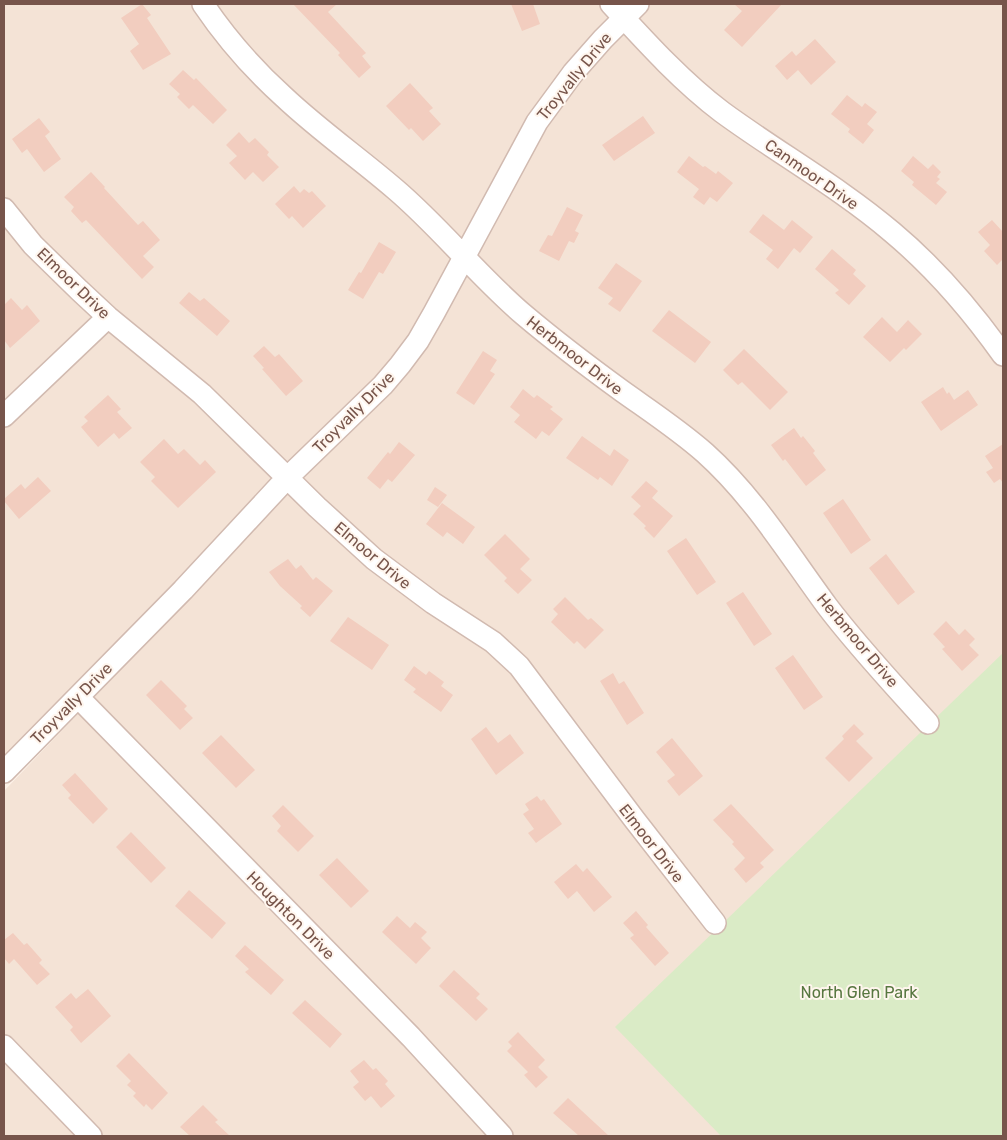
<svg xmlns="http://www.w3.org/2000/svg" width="1007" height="1140" font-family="Rubik,sans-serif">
  <rect width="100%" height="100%" fill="#fdf2e8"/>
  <!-- residential -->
  <path fill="#f4e3d6" d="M4,4h999v1132h-999v-345l185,-193 -13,-13 -172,171z"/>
  <!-- green -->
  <path fill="#daebc6" d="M1003,653v483h-282l-106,-109z"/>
  <!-- building -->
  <path fill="#f2cdbf" d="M142,4l9,11 -4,3 24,36 -28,16 -13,-19 9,-7 -18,-26z
    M293,4h44l-9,8 38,41 -4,3 9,11 -12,11 -21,-23 2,-2z
    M511,4h22l7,20 -18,7z
    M734,4h48l-40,43 -18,-17 18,-19z
    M815,39l21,23 -25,23 -13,-15 -11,10 -12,-14 17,-15 4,5z
    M183,70l11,10 2,-2 31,32 -14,14 -20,-19 -4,4 -12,-12 3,-3 -11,-10z
    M410,83l23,25 -4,3 12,13 -18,17 -12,-13 -2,2 -23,-24z
    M847,95l15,12 3,-4 12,9 -10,12 7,6 -11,14 -15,-12 2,-3 -19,-15z
    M643,116l12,17 -41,28 -12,-16z
    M39,118l11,14 -5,4 16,23 -17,13 -17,-23 -5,4 -10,-14z
    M239,132l10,11 6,-5 14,14 -2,3 12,12 -16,15 -10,-10 -8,8 -16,-17 8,-7 -11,-11z
    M689,156l14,11 2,-1 11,8 2,-3 15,12 -16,19 -7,-5 -6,8 -11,-8 6,-8 -22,-17z
    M913,156l15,13 5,-5 8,8 -4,5 3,2 -4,4 11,9 -11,13 -24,-20 2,-3 -13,-11z
    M91,172l14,15 -1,1 34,37 5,-4 17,19 -17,16 11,11 -12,12 -56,-59 -4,3 -11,-12 3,-4 -10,-10z
    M294,186l6,7 4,-4 5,4 3,-2 14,15 -23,22 -11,-12 -3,3 -14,-15z
    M567,207l16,8 -8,16 4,2 -5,10 -5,-2 -10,20 -20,-10 9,-16 4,1z
    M763,214l21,16 8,-10 21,17 -13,16 -6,-5 -16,21 -12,-10 7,-9 -24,-18z
    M992,220l11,12v27l-6,6 -13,-14 6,-6 -12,-13z
    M379,242l17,10 -13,22 -4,-2 -16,27 -15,-9 11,-18 2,1z
    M832,249l24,21 -3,4 13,12 -17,19 -14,-12 4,-3 -24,-21z
    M616,263l26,18 -22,31 -12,-8 5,-6 -15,-10z
    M189,292l11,9 4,-3 26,23 -13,15 -38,-33z
    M11,298l11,12 5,-5 13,16 -30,27 -6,-8v-35z
    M669,310l42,32 -16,21 -43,-32z
    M882,317l15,15 11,-12 14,14 -16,16 -2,-2 -14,14 -27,-25z
    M264,346l11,11 4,-3 24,27 -17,15 -24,-27 2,-1 -11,-12z
    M744,349l44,43 -18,18 -28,-28 -4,3 -15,-15z
    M483,351l14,9 -7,11 5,3 -21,31 -18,-12z
    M943,387l4,7 2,-2 5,8 14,-10 10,15 -37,26 -20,-29z
    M523,389l11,9 3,-3 16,12 -3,2 13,10 -14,17 -7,-5 -6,8 -22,-17 6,-7 -10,-8z
    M108,395l13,14 -4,3 15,16 -13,11 -5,-6 -16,14 -17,-20 7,-6 -4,-4z
    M794,428l7,10 2,-2 12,15 -2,2 13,17 -20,16 -21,-27 -2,2 -12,-16z
    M582,436l28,20 4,-7 15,11 -17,26 -12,-9 -2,3 -32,-22z
    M164,439l14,15 6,-5 16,16 5,-5 11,12 -38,36 -27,-27 4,-4 -15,-15z
    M399,442l16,13 -23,27 -4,-3 -8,10 -13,-11 21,-26 2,2z
    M1003,444v39l-3,-4 -6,4 -8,-11 7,-4 -8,-12z
    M38,477l13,14 -32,28 -15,-18v-2l17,-15 4,5z
    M646,481l12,10 -6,7 21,18 -19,22 -10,-10 2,-2 -13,-12 8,-8 -10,-9z
    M435,487l12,8 -9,12 -11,-7z
    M843,499l28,41 -20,14 -28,-41z
    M442,503l33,24 -12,17 -16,-12 -4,5 -17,-13z
    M505,534l25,25 -10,10 12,11 -14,14 -14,-13 3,-3 -23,-23z
    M686,538l30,44 -19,13 -30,-44z
    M886,554l29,38 -17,13 -29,-37z
    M288,559l8,10 5,-4 12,15 3,-3 17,14 -23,26 -10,-9 2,-2 -22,-20 -11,-14z
    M743,592l29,42 -18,12 -28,-43z
    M565,597l23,23 3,-2 13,12 -19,19 -8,-8 -3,3 -23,-22 7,-8 -5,-5z
    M348,617l41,28 -17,25 -42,-29z
    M946,621l13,14 6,-6 10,10 -6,6 10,10 -17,16 -20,-22 3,-2 -12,-13z
    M793,655l30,42 -19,13 -29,-42z
    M414,666l12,9 3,-4 15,11 -3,4 12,9 -12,17 -28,-20 3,-3 -12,-9z
    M613,673l6,11 5,-3 20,32 -17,12 -27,-44z
    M161,680l26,26 -3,3 9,9 -13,12 -34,-35z
    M854,724l10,10 -8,7 17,17 -24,24 -24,-24 19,-19 -2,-3z
    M486,727l12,16 12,-9 14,19 -28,22 -25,-36z
    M221,735l34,35 -19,18 -34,-35z
    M672,738l31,38 -24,20 -12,-15 8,-6 -19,-23z
    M75,773l33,36 -15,15 -25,-26 3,-3 -9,-10z
    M537,796l4,5 3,-2 18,25 -26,19 -8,-10 6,-4 -11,-15 6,-4 -4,-6z
    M731,804l43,46 -14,13 4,4 -18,16 -12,-14 11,-11 -13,-14 2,-2 -21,-22z
    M283,805l31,31 -16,16 -21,-21 4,-5 -9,-10z
    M131,832l35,36 -15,15 -35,-36z
    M337,858l32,33 -18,17 -32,-33z
    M576,864l7,8 4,-4 25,29 -18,15 -17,-21 -9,8 -14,-17z
    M189,890l37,33 -14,16 -37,-33z
    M636,911l12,14 -2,2 23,26 -14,13 -25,-28 4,-3 -11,-12z
    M397,916l13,12 5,-6 12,10 -6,6 10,10 -15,16 -34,-32z
    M13,933l11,12 3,-2 15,17 -3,3 11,11 -13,11 -23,-26 -5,5 -5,-6v-18z
    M245,945l39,35 -13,15 -26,-23 4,-3 -14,-13z
    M454,970l26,24 -4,4 12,11 -12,12 -37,-35z
    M88,989l23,27 -30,27 -11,-13 3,-3 -18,-20 16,-14 5,6z
    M305,1000l37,34 -12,14 -38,-35z
    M518,1032l27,28 -7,7 10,10 -12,11 -12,-13 4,-3 -21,-21 5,-5 -4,-4z
    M129,1053l39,40 -16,17 -6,-6 -2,3 -11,-11 3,-3 -9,-8 4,-4 -15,-15z
    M364,1060l9,10 3,-2 12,13 -3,3 10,12 -14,12 -10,-12 -6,5 -12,-14 6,-5 -9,-11z
    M568,1098l41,38h-30l-26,-23z
    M203,1105l15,15 -3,2 15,14h-40l-10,-9z"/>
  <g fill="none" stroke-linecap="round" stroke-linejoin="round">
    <defs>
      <path id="minor" d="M203,4c23,34 50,65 81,93 35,33 75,61 111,92 46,39 83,87 129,126 32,27 65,52 98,76 28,20 57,39 83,62 49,44 83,100 122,153 31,41 67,79 101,117
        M611,4c34,37 70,77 111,108 56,41 117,75 170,120 43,36 79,78 111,123
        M4,209l29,36 46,45 29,27 94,77 115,113 57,52 59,44 60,39 26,24 115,153 81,104
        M4,416l104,-99
        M78,697l333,340 91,99
        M4,772l179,-182 104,-112 96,-93 17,-20 18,-24 16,-28 103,-191 36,-49 30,-34 35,-35
        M4,1046l87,90"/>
    </defs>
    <!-- minor casing -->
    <use href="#minor" stroke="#d1bab0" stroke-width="24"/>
    <!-- minor -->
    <use href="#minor" stroke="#fff" stroke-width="21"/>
  </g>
  <g text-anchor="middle" stroke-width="4" stroke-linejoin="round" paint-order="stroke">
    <!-- street labels -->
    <g font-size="16" fill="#77554b" stroke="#fff6ee">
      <text transform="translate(574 76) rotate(-51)" y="6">Troyvally Drive</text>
      <text transform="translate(812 174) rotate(35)" y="6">Canmoor Drive</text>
      <text transform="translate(74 283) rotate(44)" y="6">Elmoor Drive</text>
      <text transform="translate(575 355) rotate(38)" y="6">Herbmoor Drive</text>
      <text transform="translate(353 412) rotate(-45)" y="6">Troyvally Drive</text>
      <text transform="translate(373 555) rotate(40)" y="6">Elmoor Drive</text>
      <text transform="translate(858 640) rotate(50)" y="6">Herbmoor Drive</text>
      <text transform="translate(71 703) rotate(-45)" y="6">Troyvally Drive</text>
      <text transform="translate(652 843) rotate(52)" y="6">Elmoor Drive</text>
      <text transform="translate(291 915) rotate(45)" y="6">Houghton Drive</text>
    </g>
    <!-- park labels -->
    <g font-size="16" fill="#587740" stroke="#fff6ee">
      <text x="859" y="998">North Glen Park</text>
    </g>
  </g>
  <!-- border -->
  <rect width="1007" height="1140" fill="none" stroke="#77554b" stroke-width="10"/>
</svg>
